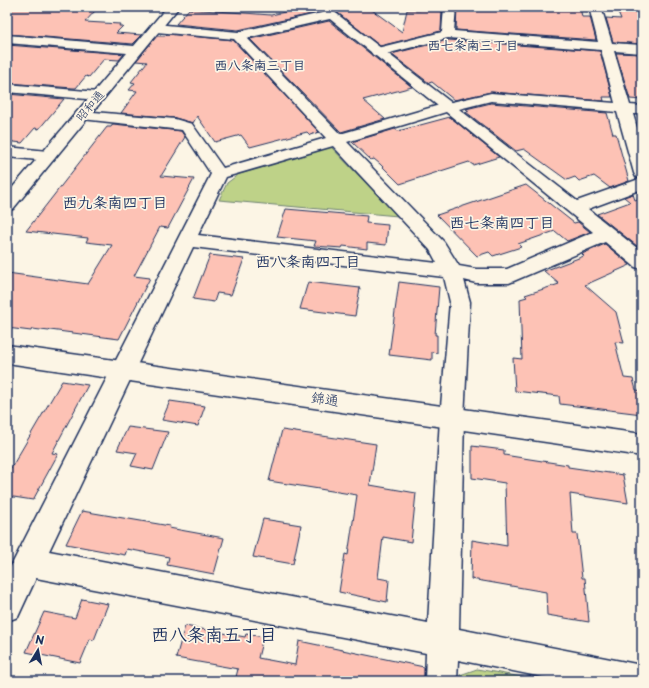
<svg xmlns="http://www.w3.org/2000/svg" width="649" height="688" font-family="'Playpen Sans','Klee One',sans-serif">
  <rect width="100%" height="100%" fill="#fcf5e5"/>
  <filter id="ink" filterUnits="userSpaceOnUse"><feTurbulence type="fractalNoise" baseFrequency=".025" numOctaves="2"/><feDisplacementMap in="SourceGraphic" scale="8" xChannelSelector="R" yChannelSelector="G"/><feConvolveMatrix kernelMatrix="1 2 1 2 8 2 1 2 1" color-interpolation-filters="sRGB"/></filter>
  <g filter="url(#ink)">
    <!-- green -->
    <path fill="#bed288" stroke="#6c8073" d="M331,147l67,69 -179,-16 8,-17 12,-9z
      M477,669l67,12h-84v-6z"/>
    <!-- building -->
    <path fill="#fdc2b5" stroke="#1b2f5e" d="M7,7l88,4 -10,11 35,2 -1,2h4l-7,7 26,2 -9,9 -126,-10z
      M308,7l8,6 -78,17 -62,-6 13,-15 82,6z
      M348,7h20l34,25 5,-22h13v-3h22l-1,24 -61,15 -46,-36z
      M457,7h123l2,10h8l6,23 -140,-10z
      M616,7h26v37l-29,-2 -7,-24 15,1z
      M329,21l83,66 -49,13 22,19 -44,13 -91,-93z
      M167,34l66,6 86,92 -9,3 -3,-3 -57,15 -9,-12 -26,7 -18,-26 -4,7 -18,-5 -54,-5 16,-22 -8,-1 6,-7 -4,-1 16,-20 -11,-1 21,-25h8z
      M448,40l152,11 12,46h-9l1,4 -113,-9 -37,8 -22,-18 -3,1 -38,-29z
      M7,45l117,9 -5,6 -15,-1 -15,18 -3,-1 -10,12h-3l-66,-5z
      M616,53l26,1v46l-12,-1z
      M7,94l57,5 -25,30 -4,-1 -13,15 -15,-2z
      M491,103l116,10 6,21h3l13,47 -19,7 -16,-12 -15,5 -4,-4 -8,3 -43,-31 -8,2 -50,-39 3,-1 -3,-2z
      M450,117l49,40 -26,8 -4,-3 -69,22 -20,-20 -6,-5 -3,1 -19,-18 43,-13 3,2z
      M113,124l68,7 4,6 -24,39 33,3 -26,49 -8,-1 -26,49 16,2 -31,61 -69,-9 -1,1 -17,-2 -1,2 -24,-3v-55l81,11 24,-39 -26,-3 2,-4 -62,-7 81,-104h4z
      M526,185l48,38 4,-1 12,10 -23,9 -12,-10 -37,13 3,3 -28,9 -4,-4 -12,4 -40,-41z
      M633,194l2,6 7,-3v53l-45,-36 33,-12 -6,-5z
      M286,209l81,7 -1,7 22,2 -2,20 -19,-2v6l-24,-3 -1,2 -28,-2 2,-5 -39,-4z
      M605,244l25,21 -45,20 31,27 8,31 -9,-1 9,36 9,1 3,11 6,1v23l-82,-10 -1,-8 -44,-5 -2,-33 9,1 -2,-60 7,-2 -2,-2 34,-11 -15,-13 40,-15 -2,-2z
      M210,255l34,4 -13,36 -14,-2 -3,9 -21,-3z
      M308,282l52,6 -5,28 -55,-7z
      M399,282l40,5 -4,48h2v18l-5,-1v8l-43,-5z
      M62,381l26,4 -36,68 6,1 -25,46 -26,-4v-21z
      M170,401l35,5 -7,20 -36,-6z
      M128,427l40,5 -15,38 -22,-4 6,-13 -20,-3z
      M282,430l94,14 -6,41 46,8 -5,49 -28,-5 -5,41 11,2 -2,22 -48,-10 6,-38 3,1 9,-60 -88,-14z
      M472,446l32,4v5l64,10v2l55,8 5,28 -58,-9 3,40h4l5,44h3l4,44 -42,-7 -1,-23 -75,-13 1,-39 35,6 -2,-63 -33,-5z
      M82,511l88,15 -1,2 55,10 -10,36 -47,-9 2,-8 -42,-8 -2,6 -59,-11z
      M263,519l38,6 -8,39 -40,-7z
      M82,599l26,5 -14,36 -4,-1 -10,24 -54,-11 18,-40 31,6z
      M185,626l60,11 1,-3 17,3 -5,21 37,7 4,-24 125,26v14h-189l3,-12 -62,-11z"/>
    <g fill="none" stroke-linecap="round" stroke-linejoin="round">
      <defs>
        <path id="minor" d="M444,7h12l-2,24 144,11 -9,-35h12l11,36 30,2v8l-28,-2 16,54 12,1v8h-9l9,31v44l-54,20 54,43v17l-7,-2 -30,-25 -96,41h-33l-12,-3 6,22 -6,116 -5,211 182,36 1,16h-80l-104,-21 -1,21h-32l1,-28 -390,-75 -18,39 -11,4v-47l204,-400 -29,-44 -100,-11 -5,-1 -2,-3 2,-3 5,-1 93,8 17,5 31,44 103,-30 -92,-99 -78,-7 -4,-1 -2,-3 2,-3 4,-1 82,8 92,-21 4,1 2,3 -2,3 -87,20 93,96 103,-30 48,-11 124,10 -14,-53 -153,-12 -70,18 -5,-1 -2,-3 2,-3 69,-17zM491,101l126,11 17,61 2,4 6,1 -65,23 -118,-92zM446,112l147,120 -86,37h-31l-17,-3 -15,-24 -97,-100zM333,146l97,104 7,13 -239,-28 28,-58zM193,247l251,30 6,25 -10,116 -12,205 -379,-72z
          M7,84l91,8 5,1 2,3 -2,3 -5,1 -91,-8z
          M7,147l41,4 6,2 2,3 -2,3 -6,2 -41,-4z"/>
        <path id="tertiary" d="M167,7h12l-166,202 -6,1v-16l120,-141 -120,-10v-8l127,11z
          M315,7h13l125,97 2,3 -2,3 -5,1 -5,-1z
          M7,345l635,89v22l-635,-93z"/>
      </defs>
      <!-- minor casing -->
      <use href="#minor" stroke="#1b2f5e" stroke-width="3"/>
      <!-- tertiary casing -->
      <use href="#tertiary" stroke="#1b2f5e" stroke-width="3"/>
      <!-- minor -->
      <use href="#minor" fill="#fcf5e5" fill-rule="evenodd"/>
      <!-- tertiary -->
      <use href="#tertiary" fill="#fcf5e5" fill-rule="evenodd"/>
    </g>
  </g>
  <g text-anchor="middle" stroke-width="3.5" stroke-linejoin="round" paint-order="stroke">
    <!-- far-street labels -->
    <g font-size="12" fill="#1b2f5e" stroke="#fcf5e5">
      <text transform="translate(90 106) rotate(-50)" y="4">昭和通</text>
    </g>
    <!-- far-neighbourhood labels -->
    <g font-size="13" font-weight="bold" fill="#1b2f5e" stroke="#fcf5e5">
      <text x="473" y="50">西七条南三丁目</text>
      <text x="260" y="70">西八条南三丁目</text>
    </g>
    <!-- street labels -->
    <g font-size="14" fill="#1b2f5e" stroke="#fcf5e5">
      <text transform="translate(325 399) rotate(8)" y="5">錦通</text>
    </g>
    <!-- neighbourhood labels -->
    <g font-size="15" font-weight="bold" fill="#1b2f5e" stroke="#fcf5e5">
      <text x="115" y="208">西九条南四丁目</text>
      <text x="502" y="228">西七条南四丁目</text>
      <text x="308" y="267">西八条南四丁目</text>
    </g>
    <!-- near-neighbourhood labels -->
    <g font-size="18" font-weight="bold" fill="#1b2f5e" stroke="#fcf5e5">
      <text x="214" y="641">西八条南五丁目</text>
    </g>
  </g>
  <!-- margin -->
  <rect width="649" height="688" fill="none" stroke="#fcf5e5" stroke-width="24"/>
  <rect x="12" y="12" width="625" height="664" fill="none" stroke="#1b2f5e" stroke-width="1.5" filter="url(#ink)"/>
  <!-- north arrow -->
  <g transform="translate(38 650) rotate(10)" stroke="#fcf5e5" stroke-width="3" paint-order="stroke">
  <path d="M0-3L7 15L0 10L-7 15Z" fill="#1b2f5e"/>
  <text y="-6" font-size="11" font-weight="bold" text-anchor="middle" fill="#1b2f5e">N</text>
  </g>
</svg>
